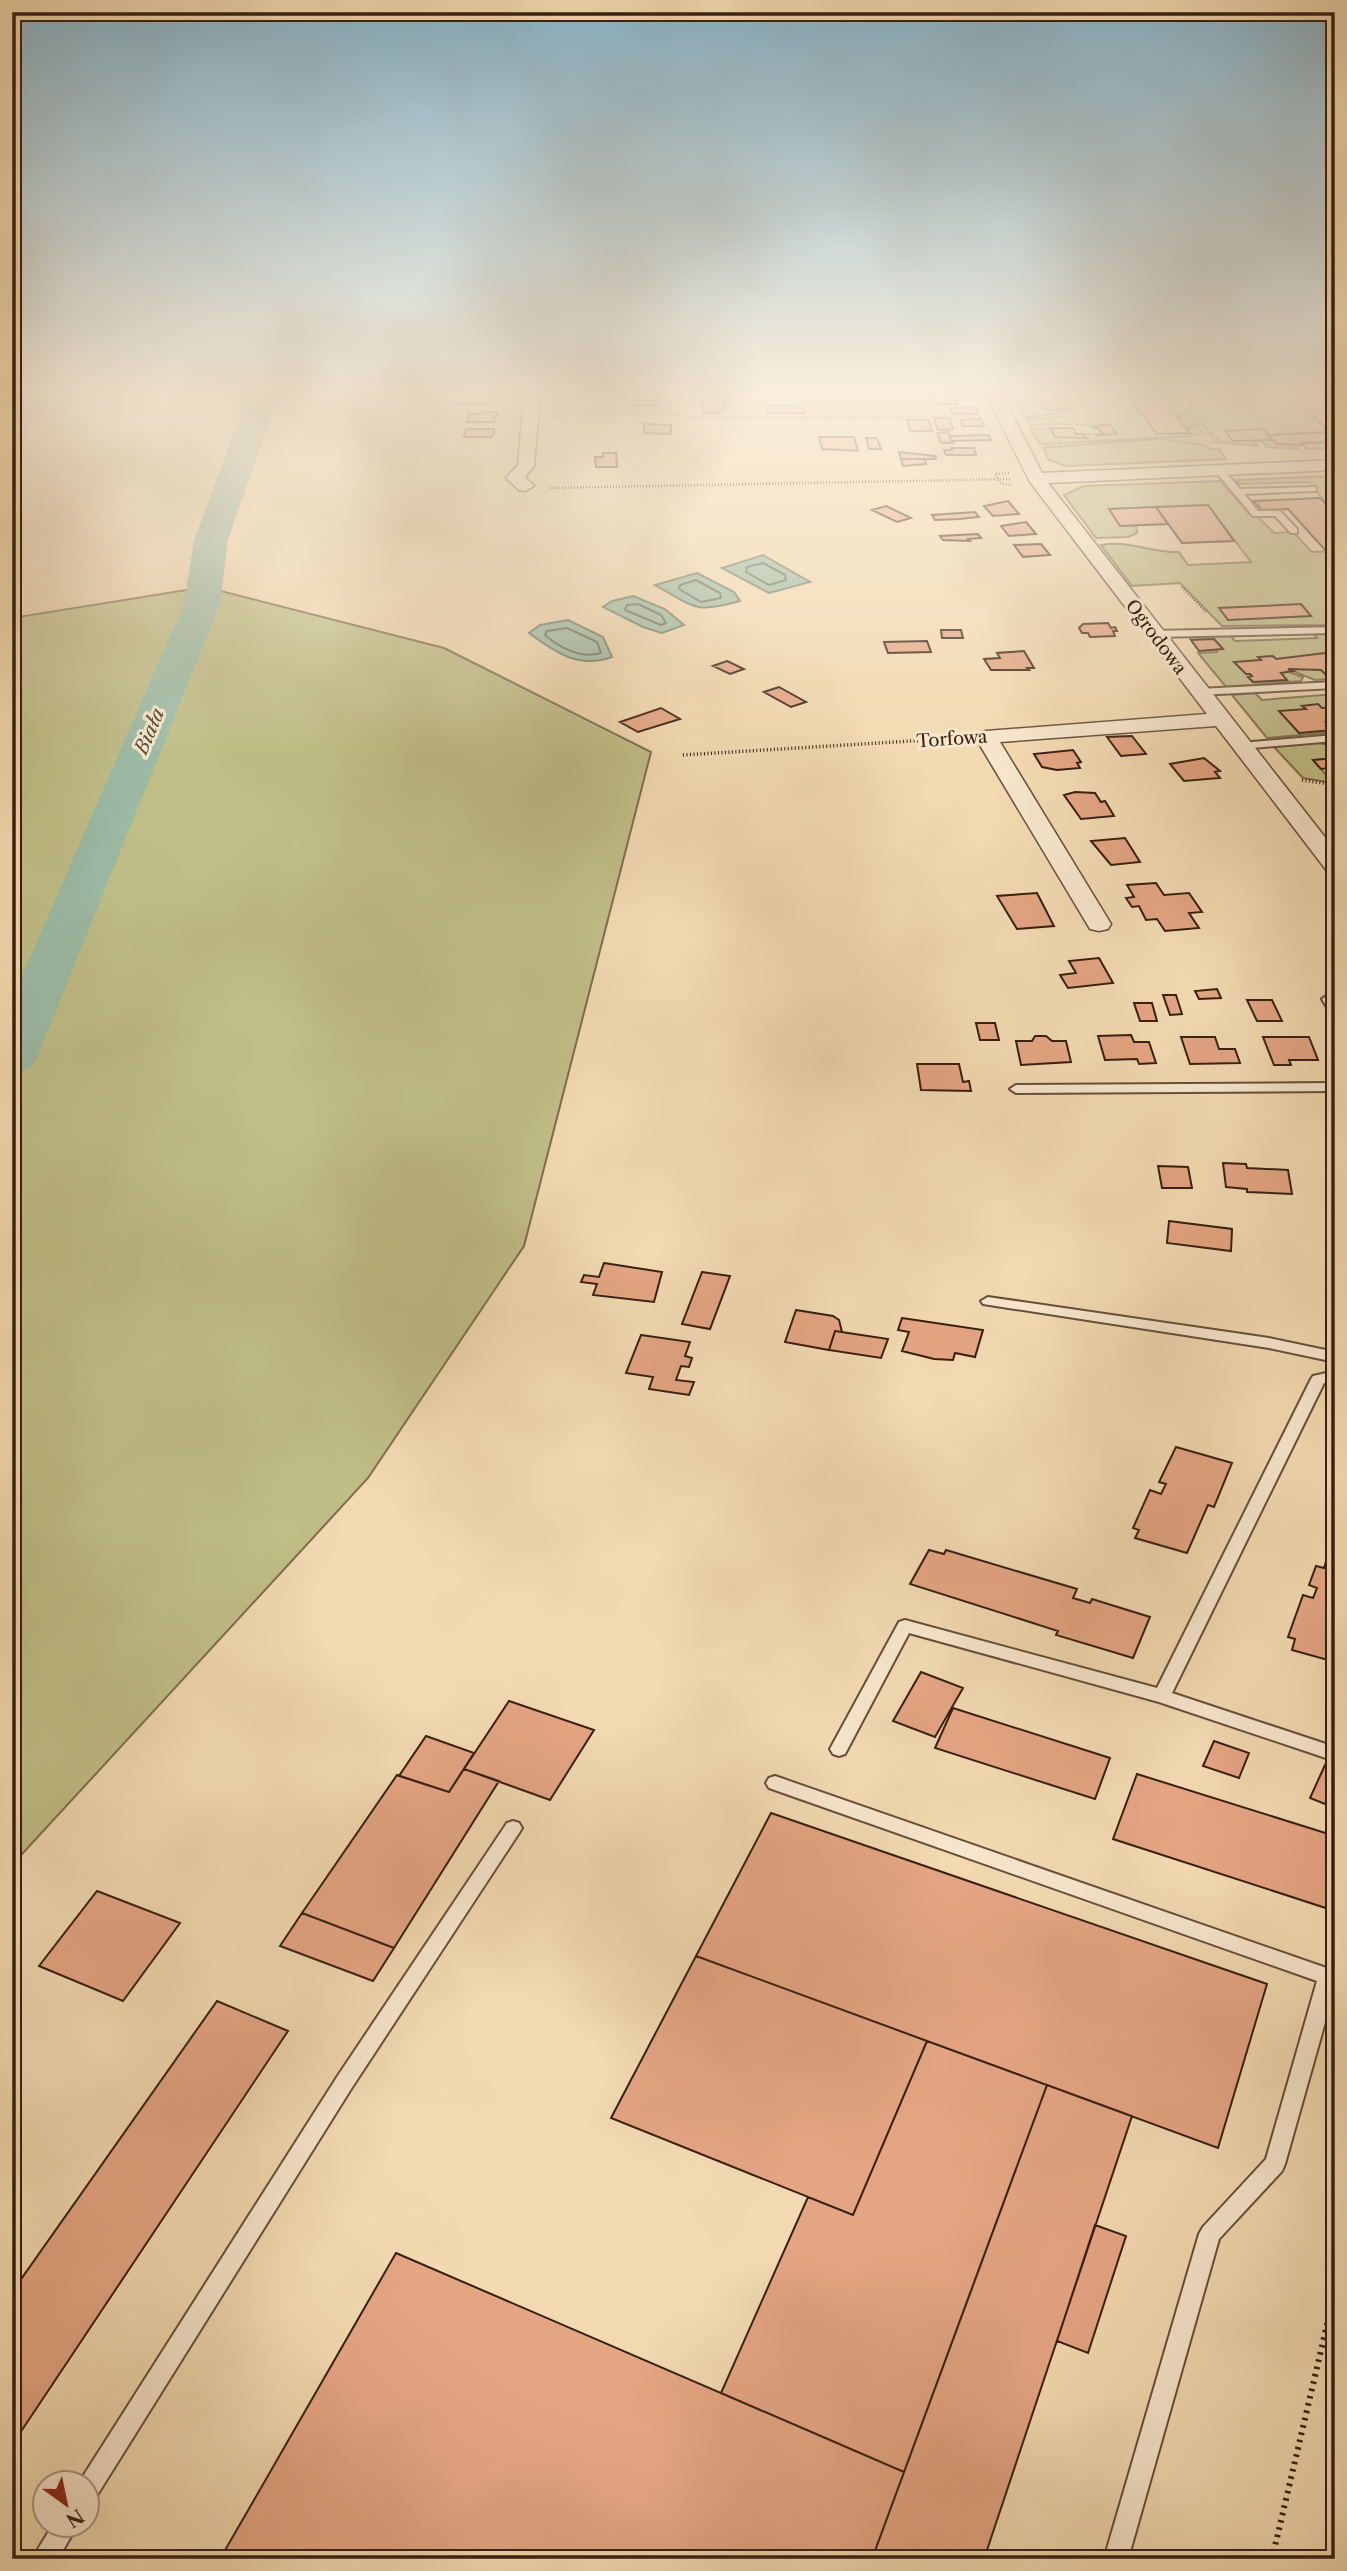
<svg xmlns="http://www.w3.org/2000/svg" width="1347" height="2571" font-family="'Libre Caslon Text',serif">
  <rect width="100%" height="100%" fill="#f2d9b0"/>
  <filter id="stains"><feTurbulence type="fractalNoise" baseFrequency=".00286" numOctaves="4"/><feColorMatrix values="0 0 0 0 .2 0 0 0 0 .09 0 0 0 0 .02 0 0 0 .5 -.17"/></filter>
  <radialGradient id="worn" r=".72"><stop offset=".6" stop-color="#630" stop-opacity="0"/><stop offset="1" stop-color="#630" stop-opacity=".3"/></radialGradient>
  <!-- green -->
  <path fill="#c0be87" stroke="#7c6e4c" stroke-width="2" d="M1015,396h159l3,6 -5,1 11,4 5,7h-7l1,2h8l8,9 -9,1 10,2 3,5 -8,3 -154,8 -9,-15 42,-1 3,6h27l-4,-5 -21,-5 -48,1 -2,-6 33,-2 -2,-3 -34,3z
    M1187,396h148v52l-28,1 -4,-4h-9l4,4 -31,-2 -5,-5h-8l4,4 -38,-4 -31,-33 4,-1z
    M1159,439l45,6 7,4h8l7,10 -160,7 -17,-6 -6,-12z
    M1335,476v38l-26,-32 -71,2 -1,-4z
    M1221,481l30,35h6l17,17 19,-1 19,20 23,-1v74l-113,1 -42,-43 -48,3 -31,-41c29,-5 50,8 78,7l9,13 63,-3 -43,-57 -98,4 26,16 1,8 -9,4 -32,1 -32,-43 20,-9z
    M205,587l239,61 207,104 -127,494 -156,232 -356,387v-1247z
    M1313,633l22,1v40h-9l4,5 -15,1 -22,-9 -2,2 12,4 -2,4 -75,6 -28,-34 19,-1 -1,-3 6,-1 -8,-9 -23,1 -3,-4 41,-2 6,7 82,-3z
    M1255,693l7,7 73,-6 -1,38 -67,6 -35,-43z
    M1316,742l19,5v11l-22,2 20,23 -30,-5 -29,-31z"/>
  <!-- water -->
  <path fill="#9cbba6" stroke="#747d6a" stroke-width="2" d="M763,555l47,27 -41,11 -47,-25z
    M697,573l37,19 6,9c-46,13 -45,6 -85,-16z
    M633,596l32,13 19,16 -22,8 -19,-6 -40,-20 9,-6z
    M568,620l35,17 9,20c-33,12 -56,-4 -83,-24l11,-8z"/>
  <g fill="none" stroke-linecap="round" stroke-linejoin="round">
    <!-- shore -->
    <path stroke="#6a6d5b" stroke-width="2" d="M763,563l22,12 1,5 -17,5 -23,-13 1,-5z
      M696,580l24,13 1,5 -20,4 -22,-13 1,-4z
      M638,604l23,11 5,8 -5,2 -36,-15 2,-5z
      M567,628l30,14 4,11c-20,6 -41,-5 -56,-18l2,-4z"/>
    <!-- river -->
    <path fill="#9cbba6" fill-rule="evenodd" d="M248,396h30l-50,144 -8,64 -183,454 -7,11 -18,4v-74l172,-395 10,-64z"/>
  </g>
  <!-- building -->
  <path fill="#e4a583" stroke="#371f10" stroke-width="2" d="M457,396h29l3,8h-35z
    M955,396l2,8h-23l-3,-7z
    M1128,396h34l5,6 7,3h-6l7,9h5l2,3h-5l7,9 8,3h-6l4,4 -33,1z
    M1295,396h33l7,4v32h-6z
    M659,400l1,5 -28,1v-5z
    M731,400l1,4h-8l1,6h-6l1,3h-17l-1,-12z
    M1060,402l12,7 -28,1 -4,-7z
    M793,405v3h11l1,5h-37l-1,-7z
    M950,408h26l2,6h-25z
    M483,412h15l-4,10h-27l1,-8h14z
    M934,418h15l4,11 -15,1z
    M981,419l3,7h-21l-3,-6z
    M907,420h22l3,11h-22z
    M644,424l27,1v9l-27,-1z
    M1110,425l7,9 -22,1h9l-5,-6 -6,-3z
    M1050,428h23l3,6h7l4,4 -32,-1z
    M466,429h28v5l-3,3h-27z
    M1259,429l6,1 8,10 -40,1 -8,-10z
    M948,432l5,11h-12l-4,-10z
    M1329,432h6v10l-34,1 2,2 -26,-1 -9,-9z
    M989,435l2,5 -39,1 -3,-5z
    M819,437h35l4,14 -36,-2z
    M866,438h11l4,11h-12z
    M951,448h23l2,7h-30l-2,-5h8z
    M899,452l36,4 1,3h-35z
    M603,453h13l1,14h-21l-1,-10h8z
    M901,459h24l1,5 -23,2z
    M1320,498l15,16v37h-9l-38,-42 -26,1 -9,-9z
    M1008,501l11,13 -26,2 -9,-10z
    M1208,505l26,36 -52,2 -26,-36z
    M886,506l25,12 -14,4 -25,-12z
    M1156,507l12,17 -48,2 -11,-17z
    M975,512l4,5 -20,2 -24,1 -3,-5z
    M1026,522l10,12 -27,2 -8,-10z
    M978,534l3,4 -13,1 2,2 -27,-1 -3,-4z
    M1041,544l9,11 -27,2 -9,-12z
    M1301,604l10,12 -83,4 -9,-12z
    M1108,623l3,5 4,-1 2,4h-4l2,5 -25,1 -2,-4h-6l-3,-5 4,-4z
    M941,630h20l2,8h-21z
    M1214,639l9,10 -24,2 -8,-11z
    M927,641l4,11 -43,1 -4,-11z
    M1024,651l10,17h-7l2,2h-38l-7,-11 16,-1 -3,-5z
    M1325,653l10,1v15h-4l4,5h-10l-4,-4 -33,-1 5,2 -12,2 6,7 -34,2 -5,-5 4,-1 -2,-2h-4l-12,-12 27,-2 -3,-3 15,-1 3,3z
    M727,661l17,8 -14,5 -17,-8z
    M779,687l27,15 -15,5 -27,-15z
    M1318,704l4,4 13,-1 -1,15h-8l8,8 -35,3 -20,-22 27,-2 -4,-3z
    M661,708l19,11 -42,13 -18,-10z
    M1132,736l14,18 -25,2 -14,-19z
    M1073,750l8,12 -4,1 3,5 -23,2 -15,-3 -8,-13z
    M1204,758l16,13 -5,1 5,6 -36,3 -14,-17z
    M1335,758v17l-6,-7 -8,1 -8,-9z
    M1075,792l20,1 6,9 4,-1 9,15 -33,3 -17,-24z
    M1125,838l15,24 -29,3 -20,-24z
    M1156,883l8,12 25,-2 13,19 -13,1 10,15 -34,3 -8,-12 -11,1 -7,-14 -7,1 -6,-9 8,-1 -7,-12z
    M1037,893l17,33 -37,3 -20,-33z
    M1099,958l14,25 -45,5 -8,-13 16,-2 -7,-12z
    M1217,989l4,9 -22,1 -4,-8z
    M1163,995h13l6,19 -12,1z
    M1247,1000h25l10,21h-25z
    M1134,1003h18l5,18h-17z
    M976,1023h19l4,17h-19z
    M1131,1035l3,7h15l7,21 -17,1 -2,-5 -32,1 -7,-24z
    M1035,1036h11l6,5h14l5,21 -50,3 -5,-24h16z
    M1181,1037h34l4,12h16l5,14 -50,1z
    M1263,1037h46l9,23h-29l2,5h-17z
    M917,1064h42l4,18 6,-1 2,10 -50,-1z
    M1223,1163l23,1 1,4 41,2 4,24 -45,-2v-3l-21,-2z
    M1158,1166l30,1 4,21h-30z
    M1169,1221l63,8 -1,22 -64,-8z
    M604,1263l58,9 -8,30 -61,-7 4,-11 -16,-2 3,-7 15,2z
    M702,1272l28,4 -20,53 -28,-5z
    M796,1310l37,6 6,4 3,12 -7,-1 -6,19 -44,-8z
    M902,1318l81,12 -8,27 -20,-4 -2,7 -19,-1 -32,-8 7,-19 -11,-2z
    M835,1331l53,8 -7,19 -52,-8z
    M641,1335l49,7 -5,14 7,2 -3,9 -8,-1 -5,14 18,2 -5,13 -40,-6 4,-12 -27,-4z
    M1176,1447l56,16 -18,44 -6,-2 -21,48 -52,-15 4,-8 -6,-2 17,-38 11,4 5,-10 -7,-2z
    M1330,1549l5,1v112l-43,-12 3,-11 -7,-2 15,-42 10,3 4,-10 -8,-3 7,-19 8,2z
    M929,1550l15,4 2,-4 131,39 -4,9 17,5 2,-4 58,18 -17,41 -77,-23 2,-4 -148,-47z
    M921,1672l42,16 -28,49 -42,-16z
    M509,1701l85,29 -44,70 -86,-31z
    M953,1708l157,50 -15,41 -160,-51z
    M426,1736l48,17 -25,39 -50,-16z
    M1214,1741l35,12 -10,25 -36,-12z
    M1325,1765l10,3v40l-25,-10z
    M464,1769l35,12 -105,167 -92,-35 95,-138 52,17z
    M1137,1774l198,62v75l-222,-72z
    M771,1813l496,171 -49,164 -522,-192z
    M97,1891l83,32 -57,78 -84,-35z
    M302,1913l92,35 -21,33 -93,-35z
    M696,1956l231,85 -74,174 -242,-97z
    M217,2001l71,30 -276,414v-153z
    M927,2041l120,44 -143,387 -183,-79 87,-196 45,18z
    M1047,2085l85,31 -148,443h-112z
    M1095,2225l31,11 -38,117 -31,-12z
    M396,2253l508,219 -32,87h-652z"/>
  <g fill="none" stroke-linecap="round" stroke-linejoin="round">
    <defs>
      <path id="service" d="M1216,468h6l18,21 76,-2v4h-3l-69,3 14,17h22l17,18v4h-6l-16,-17h-22l-37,-44z
        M1335,627v6l-181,4 -5,-3 5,-3z
        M1335,682v6l-136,7 -5,-3 5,-3z
        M1335,735v6l-94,8 -5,-3 5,-3z
        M1328,995h7v20l-4,-1 -9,-15z
        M1335,1083v8l-319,2 -6,-4 6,-4z
        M988,1297l281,41 66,14v10l-66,-14 -286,-44 -2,-3z
        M1335,1371v10l-11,2 -152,310 163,54v14l-176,-59 -250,-69 -64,121 -6,2 -6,-2 -3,-5 69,-127 6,-2 252,68 154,-309 2,-3z
        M775,1776l560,195v16l-50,177 -3,7 -63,68 -91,320h-24l95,-325 4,-7 63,-68 51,-178 -548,-193 -3,-5 3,-5z
        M513,1821l6,2 3,5 -3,5 -168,256 -255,408 -8,3v-16h-9l1,-3 257,-404 170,-254z
        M52,2526h25l-19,33h-26z"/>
      <path id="minor" d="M524,396h16l-6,70 -9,11 9,9 -9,5 -6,-1 -13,-12 12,-13z
        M987,396h16l39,77 293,-13v10l-287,13 287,367v23l-8,-2 -111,-145 -216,16 111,182 -3,5 -9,2 -9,-2 -115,-192 4,-4 7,-2 221,-17 -177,-232z"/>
    </defs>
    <!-- service casing -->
    <use href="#service" stroke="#664e38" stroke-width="4"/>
    <!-- minor casing -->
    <use href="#minor" stroke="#664e38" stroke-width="3"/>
    <!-- path-far2 -->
    <path stroke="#371f10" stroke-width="2.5" stroke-dasharray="1 2" stroke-linecap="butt" d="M1179,396l37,47
      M1173,403h12
      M1181,415h13
      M552,416l115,-3 28,5 286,-1
      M1190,427l12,-1
      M1046,446l119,-8 78,7
      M1009,473l-14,1 7,10 10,1
      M550,488l460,-9
      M1182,587l25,26"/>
    <!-- path-far1 -->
    <path stroke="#371f10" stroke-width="3.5" stroke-dasharray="1 2.5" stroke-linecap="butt" d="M683,755l277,-17
      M1302,780l33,5"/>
    <!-- path -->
    <path stroke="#371f10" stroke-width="6" stroke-dasharray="2.5 5" stroke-linecap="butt" d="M1272,2559l63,-268"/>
    <!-- service -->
    <use href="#service" fill="#f7e6cc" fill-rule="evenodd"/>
    <!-- minor -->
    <use href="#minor" fill="#f7e6cc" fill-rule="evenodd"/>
  </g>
  <!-- sky -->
  <linearGradient id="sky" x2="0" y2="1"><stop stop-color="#89b7ce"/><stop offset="0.52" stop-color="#f9eedb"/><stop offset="1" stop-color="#f9eedb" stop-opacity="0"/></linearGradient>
  <rect width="1347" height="756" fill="url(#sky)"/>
  <g text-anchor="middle" stroke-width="6" stroke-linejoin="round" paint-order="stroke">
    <!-- far-street labels -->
    <g font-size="18" fill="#371f10" stroke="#f7e6cc">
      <text transform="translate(1156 637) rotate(53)" y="6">Ogrodowa</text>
      <text transform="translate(952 739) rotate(-4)" y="6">Torfowa</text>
    </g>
    <!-- far-water labels -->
    <g font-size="19" font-style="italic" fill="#554e3d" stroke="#f7e6cc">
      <text transform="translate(149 731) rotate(-67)" y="7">Biała</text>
    </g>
  </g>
  <!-- margin -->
  <rect width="1347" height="2571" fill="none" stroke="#f2d9b0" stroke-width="42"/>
  <rect x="14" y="14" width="1319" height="2543" fill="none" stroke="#371f10" stroke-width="3.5"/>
  <rect x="21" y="21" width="1305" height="2529" fill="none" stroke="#371f10" stroke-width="2"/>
  <!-- north arrow -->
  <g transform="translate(66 2504) rotate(147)"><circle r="33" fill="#f7e6cc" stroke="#aa9681" stroke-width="2"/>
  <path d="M0-5L12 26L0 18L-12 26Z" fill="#8f2418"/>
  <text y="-10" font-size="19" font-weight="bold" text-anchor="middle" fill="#371f10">N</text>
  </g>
  <rect width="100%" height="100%" filter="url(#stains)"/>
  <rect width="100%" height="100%" fill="url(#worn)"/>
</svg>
